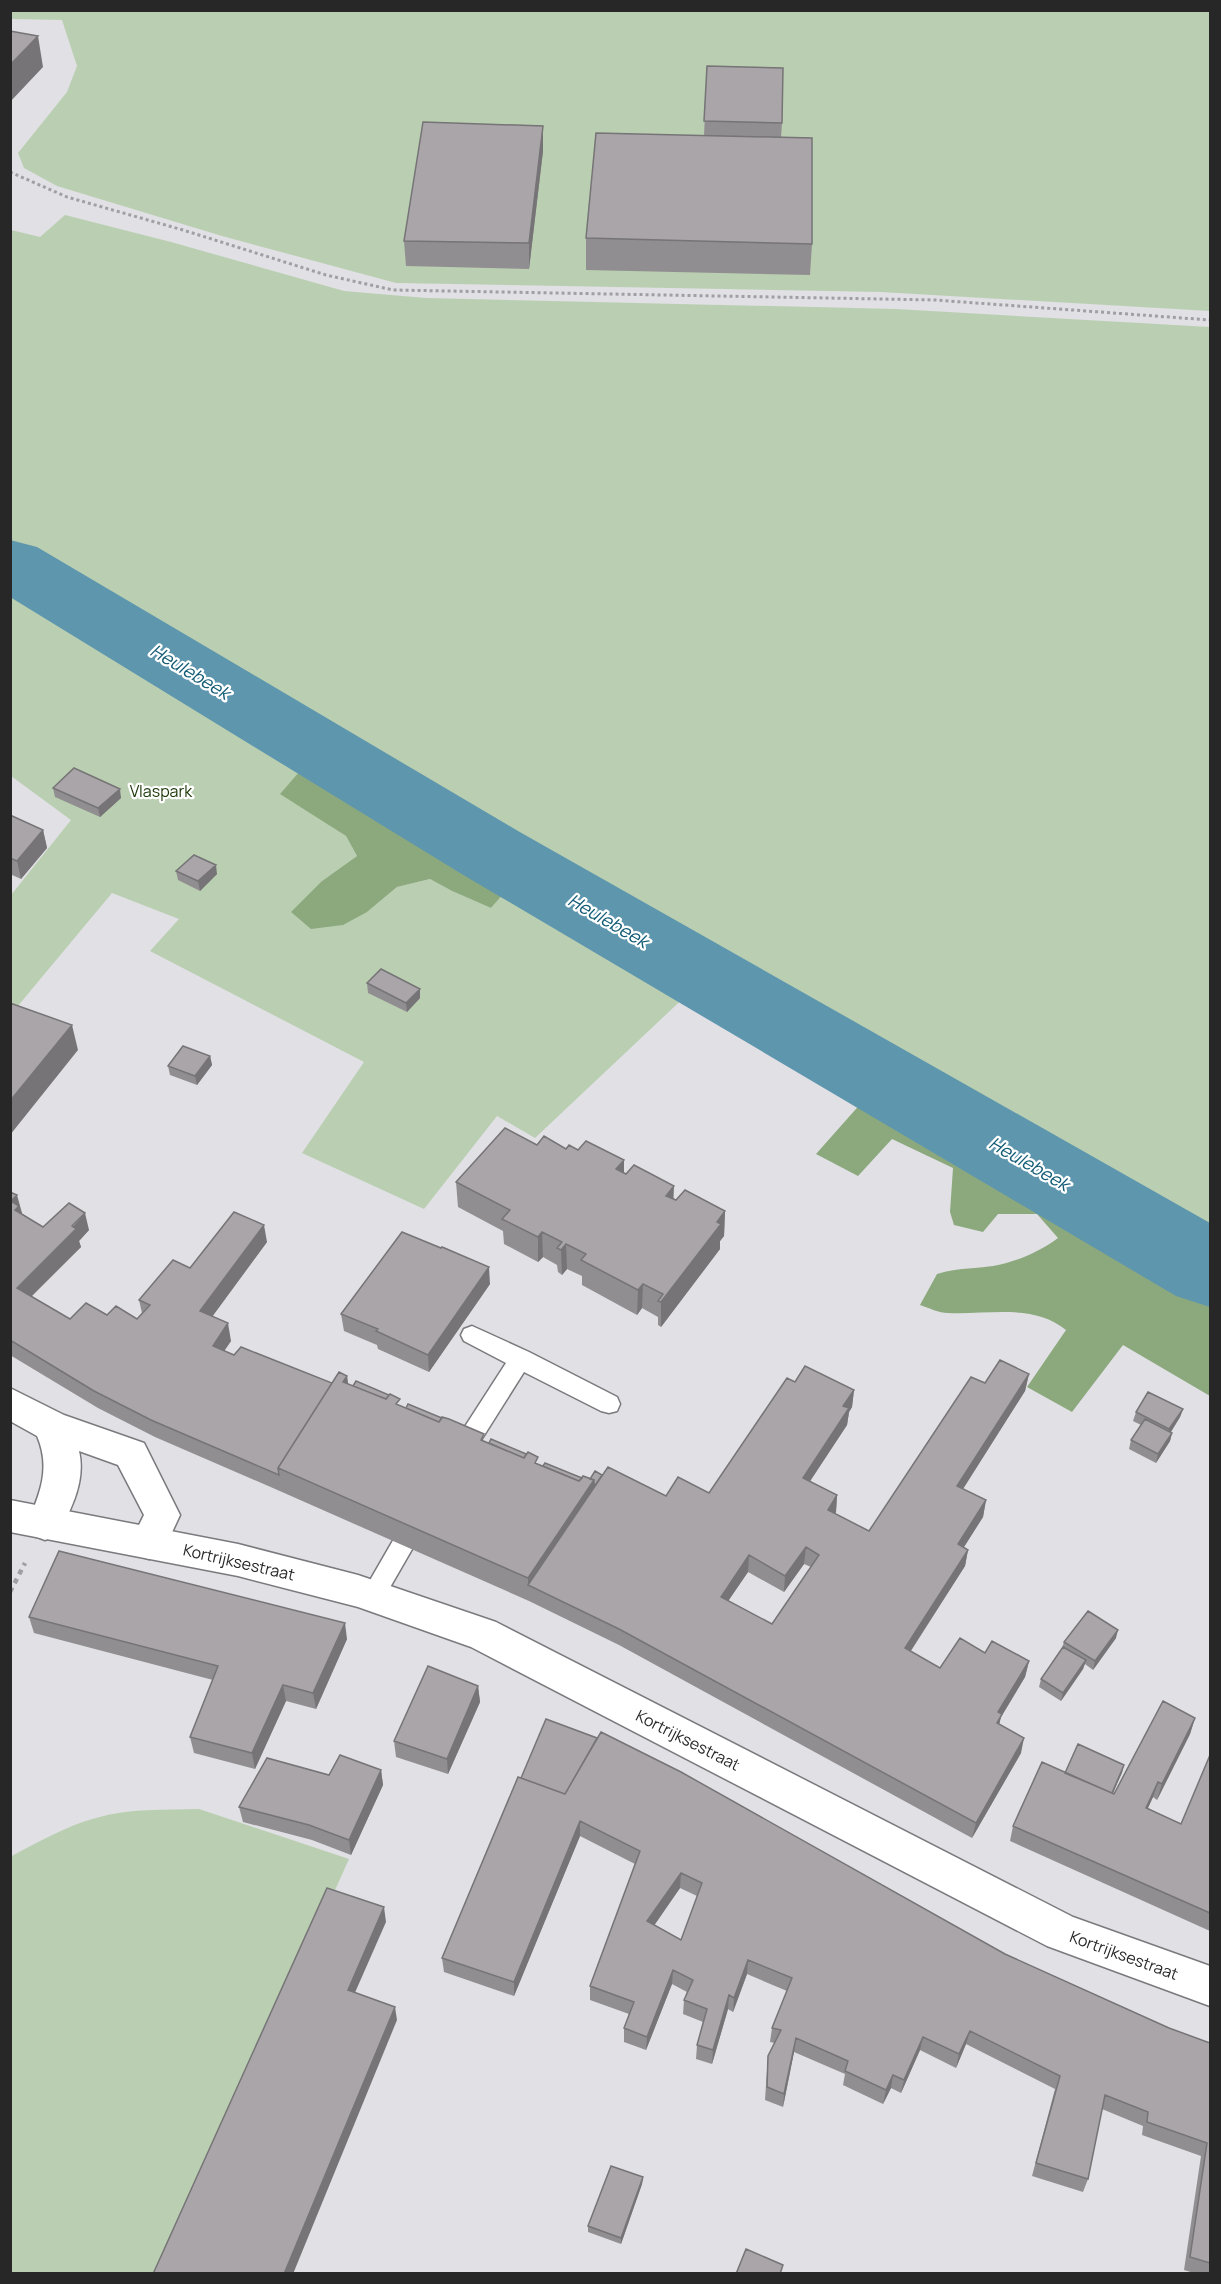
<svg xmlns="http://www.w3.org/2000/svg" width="1221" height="2284" font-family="Manrope,sans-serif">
  <rect width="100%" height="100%" fill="#e0e0e5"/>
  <!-- green -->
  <path fill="#bacfb1" d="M11,10l1199,1v300l-329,-19 -485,-9 -174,-47 -165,-50 -33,-18 -6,-15 49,-61 10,-26 -15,-46 -51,-1z
    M65,215l106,27 173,49 82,7 470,11 314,18v908l-484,-269 -715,-420v-316l29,7z
    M11,594l294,171 -24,28 65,43 11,20 -35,25 45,31 30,-25 33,-8 22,12 39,17 21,-24 179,107 -156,147 -38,-22 -73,93 -122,-56 62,-91 -214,-111 29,-32 -67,-26 -95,114 -6,-2v-110l60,-75 -60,-44z
    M199,1809l150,50 -186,414h-152l-1,-416c28,-15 56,-31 86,-39 33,-10 69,-8 103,-9z"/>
  <!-- forest -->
  <path fill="#8ca97e" d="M305,765l187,105 20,14 -21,24 -39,-17 -22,-12 -33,8 -30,25 -24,13 -32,4 -20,-17 31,-31 35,-25 -11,-20 -66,-42z
    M871,1092l242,133 97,57v114l-87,-51 -51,67 -45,-25 39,-57c-32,-27 -79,-15 -118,-17 -9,0 -19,-5 -28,-8l17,-31c19,-6 36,-5 56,-8 23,-4 46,-14 65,-28l-21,-24h-39l-15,18 -29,-7 -4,-13 3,-44 -61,-29 -34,37 -42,-22z"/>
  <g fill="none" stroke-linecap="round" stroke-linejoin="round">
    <!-- river -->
    <path fill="#5e96ae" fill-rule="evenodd" d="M10,540l27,7 481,284 692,392v84l-34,-11 -716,-423 -450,-276z"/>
    <defs>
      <path id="lane" d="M472,1326l57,26 88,45 3,7 -3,7 -8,2 -8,-2 -77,-39 -53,84 -8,3 -8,-3 -3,-7 3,-7 51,-79 -42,-22 -3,-6 3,-6z
        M403,1534l8,3 4,7 -4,7 -30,52 -8,3 -8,-3 -4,-7 4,-7 30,-52z"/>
      <path id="street" d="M10,1388l54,27 80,28 36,72 -18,39 -13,5 -13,-5 -6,-11 14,-28 -26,-50 -39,-14c7,30 -8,58 -21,84l-13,5 -13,-5 -5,-11c13,-30 24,-56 10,-88l-27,-15z"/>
      <path id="secondary" d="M10,1500l228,44 120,31 138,47 577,295 137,49v40l-163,-60 -576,-299 -113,-40 -120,-31 -228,-44z"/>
    </defs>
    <!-- lane casing -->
    <use href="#lane" stroke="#7a7a7e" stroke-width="3"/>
    <!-- street casing -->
    <use href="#street" stroke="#7a7a7e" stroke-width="3"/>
    <!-- secondary casing -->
    <use href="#secondary" stroke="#7a7a7e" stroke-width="3"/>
    <!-- path-far1 -->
    <path stroke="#a0a0a4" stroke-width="3" stroke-dasharray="3 3" stroke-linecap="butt" d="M10,172l57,25 116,33 143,45 67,15 542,10 275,20"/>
    <!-- path -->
    <path stroke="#a0a0a4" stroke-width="4.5" stroke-dasharray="5 5" stroke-linecap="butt" d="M10,1592l15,-29"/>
    <!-- lane -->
    <use href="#lane" fill="#fff" fill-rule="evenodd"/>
    <!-- street -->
    <use href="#street" fill="#fff" fill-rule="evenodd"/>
    <!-- secondary -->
    <use href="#secondary" fill="#fff" fill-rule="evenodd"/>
  </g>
  <!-- wall -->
  <path fill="#918e91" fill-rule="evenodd" d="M707,66l75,57 -1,15 31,106 -2,31 -224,-5v-32l118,-102z
    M543,151l-14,118 -123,-3 -2,-25z
    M53,788l68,10 -21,19 -45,-20z
    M10,815l33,15 4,18 -26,31 -11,-5z
    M176,871l41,3 -17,17 -22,-11z
    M367,983l53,6v9l-13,14 -39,-19z
    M210,1056l2,9 -15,20 -27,-10 -2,-9z
    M537,1145l29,4 58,24 50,26 51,12 -1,25 -4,5v8l-59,78 -3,-2v-8l-16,-9 -5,7 -55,-30v-9l-15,-7 -5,6 -4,-3 -1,-7 -14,-8 -5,5 -34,-18 -1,-13 -45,-24 -2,-25z
    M10,1192l12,21 -1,1 22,13 46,3 -10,11 2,6 -50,49 39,23 37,-4 30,4 5,-6 -3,-13 51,-32 77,-26 -55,74 19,25 -7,10 10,4 98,28 15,-7 1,8 191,81 43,13 8,1 12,-4 64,21 43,-3 86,-111 59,8 -2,17 -3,5 -2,13 -37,56 27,14 -1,17 -2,2 35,17 116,-148 44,-9 -4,17 -62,98 23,11 -3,17 -19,30 4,3 -3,16 -54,85 29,17 45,-15 44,8 -4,16 -24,40 -2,7 22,29 -49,85 -353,-193 -90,-44 -247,-109 -127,-55 -57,-29 -88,-53zM804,1564l7,3 -39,57 -44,-23 20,-29 36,20z
    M490,1284l-61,88 -51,-23 -1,-4 -33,-14 -3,-17z
    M1183,1409l-3,8 -9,15 1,1 -2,8 -14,22 -27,-14 2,-9 10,-15 -8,-4 3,-9z
    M29,1617l318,22 -31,70 -30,-8 -31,68 -61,-16 -4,-16 23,-57 -179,-47z
    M1116,1638l-23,32 -8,-6 -2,5 -22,32 -22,-14 2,-8 21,-31 2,-6z
    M478,1686l2,16 -32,72 -52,-17 -2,-16z
    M1195,1718l-5,16 -33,66 -4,-3 -5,11 33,16 29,-69v176l-200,-90 3,-15 52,-53 59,-8 -11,29h1z
    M381,1770l2,15 -32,70 -39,-15 -69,-18 -4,-15 90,-32z
    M518,1777l487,177 164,74 41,15v231h-13l-13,-4 17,-114 -59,-21 1,-9 -41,-17 -14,70 -5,13 -51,-16 23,-87 -89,-45 -10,24 -36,-18 -19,43 -10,-5 -8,16 -40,-19 2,-11 -51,-22 -11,55 -18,-7 3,-44 7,-13 -5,-1 2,-14 15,-37 -40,-17 -14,38 -5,-3 -16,55 -16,-5 1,-14 6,-23 -20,-8 1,-14 3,-8 -15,-8 -26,66 -22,-8v-14l5,-14 -39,-14v-14l45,-122 -55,-28 -66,160 -70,-24 -2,-14zM680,1888l17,8 -16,44 -27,-15z
    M643,2177l-1,7 -21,60 -33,-12v-6z"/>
  <!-- shaded-wall -->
  <path fill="#767476" d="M38,36l5,31 -33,35v-37z
    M543,126v25l-14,118v-26z
    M120,789l1,9 -21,19 -2,-9z
    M43,830l4,18 -26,31 -4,-18z
    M216,865l1,9 -17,17 -2,-10z
    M420,989v9l-13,14 -1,-9z
    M72,1025l6,25 -68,85v-34z
    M210,1056l2,9 -15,20 -2,-9z
    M624,1160v26l-8,-17z
    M674,1186l-1,25 -7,-15z
    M17,1195l5,18 -2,14 -9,-26z
    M725,1211l-1,25 -4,5v8l-59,78v-25z
    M85,1213l4,17 -10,11 2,6 -59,59 -5,-18z
    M264,1225l3,17 -63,86 -4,-17z
    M542,1232l1,25 -5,5v-25z
    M566,1244l1,25 -5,6 -1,-25z
    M489,1267l1,17 -61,88 -1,-17z
    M643,1284l-1,24 -5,7 1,-25z
    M228,1323l3,18 -15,22 -3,-17z
    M1029,1374l-4,17 -71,112 3,-17z
    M347,1376l3,23 -7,-17z
    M854,1390l-2,17 -3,5 -2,13 -46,70 2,-17 40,-72z
    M1183,1409l-3,8 -13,21 2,-9z
    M1172,1433l-2,8 -14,22 2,-9z
    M594,1480v15l-66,90v-7z
    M837,1495l-1,17 -10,15 2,-17z
    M986,1500l-3,17 -28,44 3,-17z
    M806,1547l-2,17 -20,28 1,-16z
    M968,1550l-3,16 -63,98 3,-16z
    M749,1555l-1,17 -28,41 1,-16z
    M345,1623l2,16 -31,70 -3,-16z
    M1118,1630l-2,8 -23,32 2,-9z
    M1086,1660l-3,9 -22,32 2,-8z
    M1029,1661l-4,16 -24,40 -3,12 -2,-4 2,-13z
    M283,1685l3,16 -31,68 -3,-16z
    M478,1686l2,16 -32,72 -1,-15z
    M1195,1718l-5,16 -33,66 5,-16z
    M1024,1738l-3,15 -49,85 4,-15z
    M1124,1765l-2,8 -16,35 3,-8z
    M381,1770l2,15 -32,70 -2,-15z
    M1158,1782l-5,15 -12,26 5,-15z
    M580,1821v15l-66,160v-14z
    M681,1873l-1,15 -33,48v-15z
    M384,1907l2,15 -36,82 -2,-14z
    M748,1960l-1,14 -14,38 1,-14z
    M673,1970l-1,14 -26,66 1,-13z
    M729,1995l-1,14 -16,55 1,-14z
    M395,2007l2,13 -104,254h-9z
    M970,2031l-4,13 -10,24 3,-14z
    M923,2037l-3,13 -19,43 3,-13z
    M796,2038l-2,14 -11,55 1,-13z
    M893,2075l-2,13 -8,16 3,-14z
    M643,2177l-1,7 -21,60v-6z"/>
  <!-- building -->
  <path fill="#a9a5a9" stroke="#767476" stroke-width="1.5" fill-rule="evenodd" d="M10,31l28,5 -28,29z
    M707,66l76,2 -1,55 -78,-2z
    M423,122l120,4 -14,117 -125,-2z
    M596,133l216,5v106l-226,-6z
    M74,768l46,21 -22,19 -45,-20z
    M10,815l33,15 -26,31 -7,-3z
    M194,855l22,10 -18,16 -22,-10z
    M381,969l39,20 -14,14 -39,-20z
    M10,1003l62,22 -62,76z
    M183,1046l27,10 -15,20 -27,-10z
    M505,1128l32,17 7,-9 22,13 3,-4 9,5 8,-9 38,19 -8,9 10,5 8,-9 40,21 -8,10 10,4 9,-10 40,21 -8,11 4,2 -60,78 -3,-1 5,-7 -20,-10 -5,6 -57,-30 5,-6 -20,-10 -5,6 -4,-2 5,-6 -20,-10 -4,5 -36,-18 8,-9 -54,-28z
    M10,1192l7,3 -6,6 8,5 -4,4 28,17 26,-24 16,10 -13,13 4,3 -59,59 53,31 16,-16 21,12 9,-9 21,13 13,-14 -11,-5 34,-40 17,8 44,-56 30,13 -64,86 28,12 -15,23 21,9 7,-8 91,36 -54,85 1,7 -128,-55 -57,-29 -84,-51z
    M402,1232l39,16 1,-1 47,20 -61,88 -52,-24 2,-2 -37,-15z
    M1000,1360l29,14 -72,112 29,14 -28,44 10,6 -63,98 35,20 20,-30 25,15 7,-12 37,20 -31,51 4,2 -5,9 27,15 -48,85 -357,-194 -91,-44 80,-118 58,29 12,-19 31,16 78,-115 8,4 10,-16 49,24 -11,16 6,2 -46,70 34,17 -9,15 41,21 102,-154 14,6zM806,1547l13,8 -47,69 -51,-27 28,-42 36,21z
    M339,1372l8,4 -4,6 43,17 4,-5 10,5 -4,5 43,18 3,-5 7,2 35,15 -3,6 43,18 4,-6 10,5 -3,6 44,18 4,-5 11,4 -66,98 -250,-110z
    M356,1381l33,14 -3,4 -33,-13z
    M1148,1392l35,17 -14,20 -33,-17z
    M408,1404l34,14 -3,4 -33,-14z
    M1145,1419l27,14 -14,21 -27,-14z
    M491,1439l35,15 -2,4 -35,-15z
    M545,1463l37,15 -3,3 -36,-15z
    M595,1471l7,4 -8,12v-7l-4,-1z
    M59,1551l286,72 -32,70 -30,-8 -31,68 -62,-16 28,-71 -189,-49z
    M1088,1611l30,19 -23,31 -31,-19z
    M1063,1647l23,13 -23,33 -22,-14z
    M428,1666l50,20 -31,73 -53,-18z
    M1163,1701l32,17 -33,66 -4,-2 -12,26 35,16 29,-69v158l-197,-87 29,-64 72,32z
    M546,1719l51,19 -32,56 -44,-16z
    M601,1732l80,40 324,182 164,74 41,15v220l-20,-6 17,-114 -60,-21 1,-10 -43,-17 -17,84 -52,-16 24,-87 -90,-45 -11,23 -36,-17 -19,43 -11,-5 -7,15 -41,-19 3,-10 -52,-23 -12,56 -17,-7 1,-31 13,-26 -9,-2 20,-50 -44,-18 -14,38 -5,-3 -16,55 -16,-5 10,-36 -23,-9 9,-20 -20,-10 -26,67 -23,-9 10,-26 -44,-16 50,-135 -60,-30 -66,161 -72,-24 76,-181 47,17zM681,1873l21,10 -21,57 -34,-19z
    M1078,1744l46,21 -12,28 -47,-20z
    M340,1755l41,15 -32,70 -40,-15 -70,-18 28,-49 62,17z
    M327,1888l57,19 -36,83 47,17 -111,267h-131z
    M611,2166l32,11 -22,61 -33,-12z
    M746,2249l37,16 -3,9h-44z"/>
  <g text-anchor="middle" stroke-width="4.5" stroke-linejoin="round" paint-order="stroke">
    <!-- park labels -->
    <g font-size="16" fill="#1a3607" stroke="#fff">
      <text x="161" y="797">Vlaspark</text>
    </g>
    <!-- street labels -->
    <g font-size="16" fill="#272728" stroke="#fff">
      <text transform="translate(239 1562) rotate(13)" y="6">Kortrijksestraat</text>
      <text transform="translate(688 1740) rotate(27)" y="6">Kortrijksestraat</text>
      <text transform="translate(1124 1955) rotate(20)" y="6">Kortrijksestraat</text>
    </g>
    <!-- water labels -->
    <g font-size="18" font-style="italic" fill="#135c76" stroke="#fff">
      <text transform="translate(190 672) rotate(31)" y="6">Heulebeek</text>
      <text transform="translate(608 921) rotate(30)" y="6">Heulebeek</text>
      <text transform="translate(1029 1164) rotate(30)" y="6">Heulebeek</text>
    </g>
  </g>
  <!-- border -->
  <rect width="1221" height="2284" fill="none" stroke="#272728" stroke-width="24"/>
</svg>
